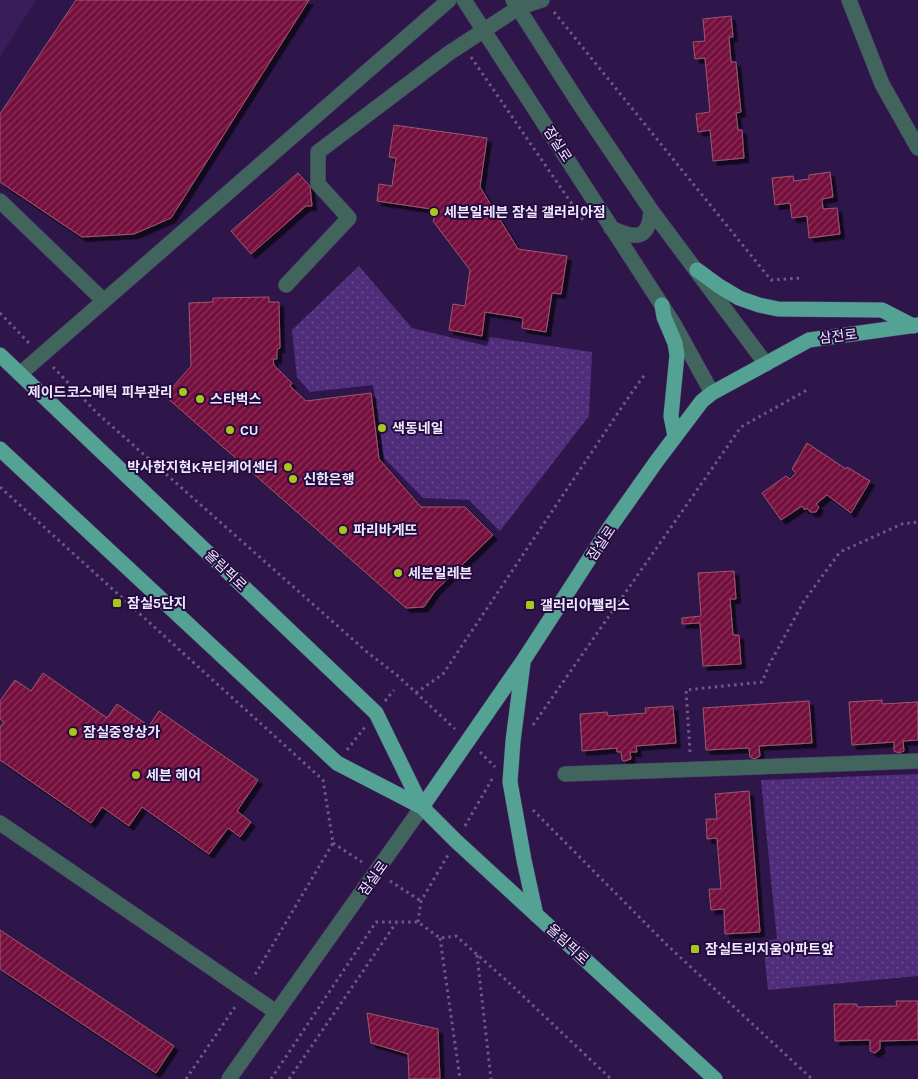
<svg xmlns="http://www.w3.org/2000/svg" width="918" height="1079" font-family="Karla,'Noto Sans KR',sans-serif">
  <defs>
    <pattern id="park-dots" width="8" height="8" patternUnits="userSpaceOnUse" patternTransform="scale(1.25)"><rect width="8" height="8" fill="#4f2d7a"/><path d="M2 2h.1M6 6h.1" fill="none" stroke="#694b8e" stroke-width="1.8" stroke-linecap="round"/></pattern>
    <pattern id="building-hatch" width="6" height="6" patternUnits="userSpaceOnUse" patternTransform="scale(1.25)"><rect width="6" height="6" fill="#75103d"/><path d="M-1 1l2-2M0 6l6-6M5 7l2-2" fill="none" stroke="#89335a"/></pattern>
    <filter id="shadow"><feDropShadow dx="4.5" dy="4.5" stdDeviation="0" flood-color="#0009"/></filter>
  </defs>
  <rect width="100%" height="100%" fill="#2e164b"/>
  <!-- built -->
  <path fill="#381d5a" d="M0,0h36l-36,57z"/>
  <!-- park -->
  <path fill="url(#park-dots)" d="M359,266l53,62 75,18 3,-9 102,15 -3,64 -89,115 -31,-31 -46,-2 -39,-40 -11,-73 -63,7 -13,-15 -5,-47z
    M918,774v202l-150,14 -5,-49 14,-2 -16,-159z"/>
  <!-- building -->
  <path fill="url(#building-hatch)" stroke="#9e586e" filter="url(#shadow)" d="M76,0h233l-138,218 -37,16 -52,3 -82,-55v-68z
    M731,16l2,21h-4l2,25h5l5,50 -5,1 2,17h4l2,28 -31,3 -3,-31 -12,2 -2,-18 14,-2 -5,-54 -10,1 -2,-17 12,-1 -2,-22z
    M394,125l93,13 -7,49 38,62 49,7 -6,38 -9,-1 -6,39 -24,-4 1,-10 -38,-6 -3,24 -33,-6 4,-26 12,2 5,-36 -37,-49 5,-11 -61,-9 2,-17 13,2 4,-28 -7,-1z
    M830,172l3,25 -11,2 1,10 14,-1 3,26 -31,4 -2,-22 -15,2 -2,-15 -15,2 -3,-27 21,-2 1,5 15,-2v-4z
    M298,173l12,13 2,20h-6l-55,48 -20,-23z
    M269,297v5h10l1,46 -3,1v10h-4l1,6 18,18 -2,3 16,15 65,-8 8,66 42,48h44l28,28 -58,56 -11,16 -18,1 -241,-212 26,-30 -2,-63 24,-1v-4z
    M807,443l39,26 1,-2 23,14 -19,32 -24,-18 -11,9 3,3 -3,5h-6l-3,-4 -2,2 -3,-4 -21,14 -19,-27 24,-17 4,3 6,-6 -4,-4z
    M734,571l2,28h-6l3,36h6l2,29 -38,2 -3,-43 -18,1v-6l19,-2 -3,-43z
    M43,673l64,45 10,-14 32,22 10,-15 99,69 -21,31 14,11 -11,15 -12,-9 -19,26 -67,-47 -13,19 -27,-19 -11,16 -91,-63v-33l4,-5 -4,-3v-18l15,-21 16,11z
    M882,700v4l36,-2v38l-15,1 1,10 -5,2 -5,-2v-9l-42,3 -3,-43z
    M809,701l3,42 -53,3 1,10 -5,3 -5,-2 -1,-9 -43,2 -3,-42z
    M673,706l3,37 -40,3 1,6h-7l1,7 -6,2 -3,-1 -1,-8h-4v-4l-35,3 -2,-37 27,-2 1,4 38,-3 -1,-5z
    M749,791l11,141 -35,2 -1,-25 -13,1 -2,-21h12l-4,-51 -10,1 -1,-20h11l-2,-25z
    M0,930l174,116 -18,27 -156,-104z
    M896,1001h22v39l-38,1v8l-5,4 -5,-2v-11l-35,1 -1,-37h23v3l40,-1z
    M367,1013l71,16 2,50h-31l-1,-25 -37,-11z"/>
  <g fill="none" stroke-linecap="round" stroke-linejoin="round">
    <defs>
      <path id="minor" d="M464,0l210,324 38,69
        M513,0l65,102 73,108 115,154
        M849,0l33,84 36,64
        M0,201l104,100
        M611,228c24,11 38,13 40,-18
        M286,285l63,-67 -31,-34v-32l131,-99 69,-45 24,-8
        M20,374l429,-374
        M565,774l353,-13
        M0,823l276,189
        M229,1079l193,-272"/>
      <path id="major" d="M697,270l22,16 20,12 20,7 19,4 104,1 31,16
        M662,305l2,12 11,26 2,12 -6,61 4,20
        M0,355l376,358 46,94 34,34 259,238
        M0,449l337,314 85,44
        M523,663l-10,78 -3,41 14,78 12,55
        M422,807l101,-146 85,-131 48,-68 46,-61 10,-8 97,-53 109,-15"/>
    </defs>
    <!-- minor casing -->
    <use href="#minor" stroke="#493364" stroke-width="16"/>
    <!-- major casing -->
    <use href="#major" stroke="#493364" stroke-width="16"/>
    <!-- path -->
    <path stroke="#6d5b85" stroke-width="3" stroke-dasharray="2.5 4" stroke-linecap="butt" d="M554,12l217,268 31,-2
      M471,57l114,166
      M0,313l29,30
      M53,367l44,46 270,239 31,24 57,53
      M0,487l323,293 10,63 -80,135
      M416,693l27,-19 187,-279 16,-22
      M385,701l9,-11
      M533,725l208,-298 66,-37
      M347,750l18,-23
      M480,752l15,15
      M690,752l-4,-62 76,-8 7,-17 35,-64 36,-49 62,-28 16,-2
      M533,810l134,135 145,134
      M465,826l27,-47
      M333,843l29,19
      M390,881l31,20
      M418,922l3,-21 27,-46
      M440,938l20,141
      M477,955l14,124
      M186,1079l51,-75
      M271,1079l105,-157h42l22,16 16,-2 50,44 105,99
      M289,1079l107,-156"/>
    <!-- minor -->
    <use href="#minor" stroke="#41645d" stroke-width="15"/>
    <!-- major -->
    <use href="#major" stroke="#54a294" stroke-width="15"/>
  </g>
  <!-- markers -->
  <g fill="#a8c71b" stroke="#240b40" stroke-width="2">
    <circle cx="434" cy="212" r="5"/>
    <circle cx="183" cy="392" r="5"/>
    <circle cx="200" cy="399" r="5"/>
    <circle cx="382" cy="428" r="5"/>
    <circle cx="230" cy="430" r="5"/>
    <circle cx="288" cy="467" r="5"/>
    <circle cx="293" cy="479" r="5"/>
    <circle cx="343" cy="530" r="5"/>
    <circle cx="398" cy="573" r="5"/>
    <rect x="112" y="598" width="10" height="10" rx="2.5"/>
    <rect x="525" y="600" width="10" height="10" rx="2.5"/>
    <circle cx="73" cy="732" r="5"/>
    <circle cx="136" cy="775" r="5"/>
    <rect x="690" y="944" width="10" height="10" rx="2.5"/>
  </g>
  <g text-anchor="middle" stroke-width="4" stroke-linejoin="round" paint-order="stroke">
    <!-- street labels -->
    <g font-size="14" fill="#efe8fd" stroke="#240b40">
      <text transform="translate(558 144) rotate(57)" y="5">잠실로</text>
      <text transform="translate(838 336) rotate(-7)" y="5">삼전로</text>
      <text transform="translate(601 543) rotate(-56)" y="5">잠실로</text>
      <text transform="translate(226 570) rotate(44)" y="5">올림픽로</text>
      <text transform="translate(373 878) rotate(-54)" y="5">잠실로</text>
      <text transform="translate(568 944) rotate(43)" y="5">올림픽로</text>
    </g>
    <!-- poi labels -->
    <g font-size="14" font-weight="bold" fill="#efe8fd" stroke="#240b40" text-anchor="start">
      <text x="444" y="217">세븐일레븐 잠실 갤러리아점</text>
      <text x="173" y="397" text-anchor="end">제이드코스메틱 피부관리</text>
      <text x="210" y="404">스타벅스</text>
      <text x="392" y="433">색동네일</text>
      <text x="240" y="435">CU</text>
      <text x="278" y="472" text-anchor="end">박사한지현K뷰티케어센터</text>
      <text x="303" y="484">신한은행</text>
      <text x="353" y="535">파리바게뜨</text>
      <text x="408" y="578">세븐일레븐</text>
      <text x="127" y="608">잠실5단지</text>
      <text x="540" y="610">갤러리아팰리스</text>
      <text x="83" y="737">잠실중앙상가</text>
      <text x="146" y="780">세븐 헤어</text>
      <text x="705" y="954">잠실트리지움아파트앞</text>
    </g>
  </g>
</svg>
